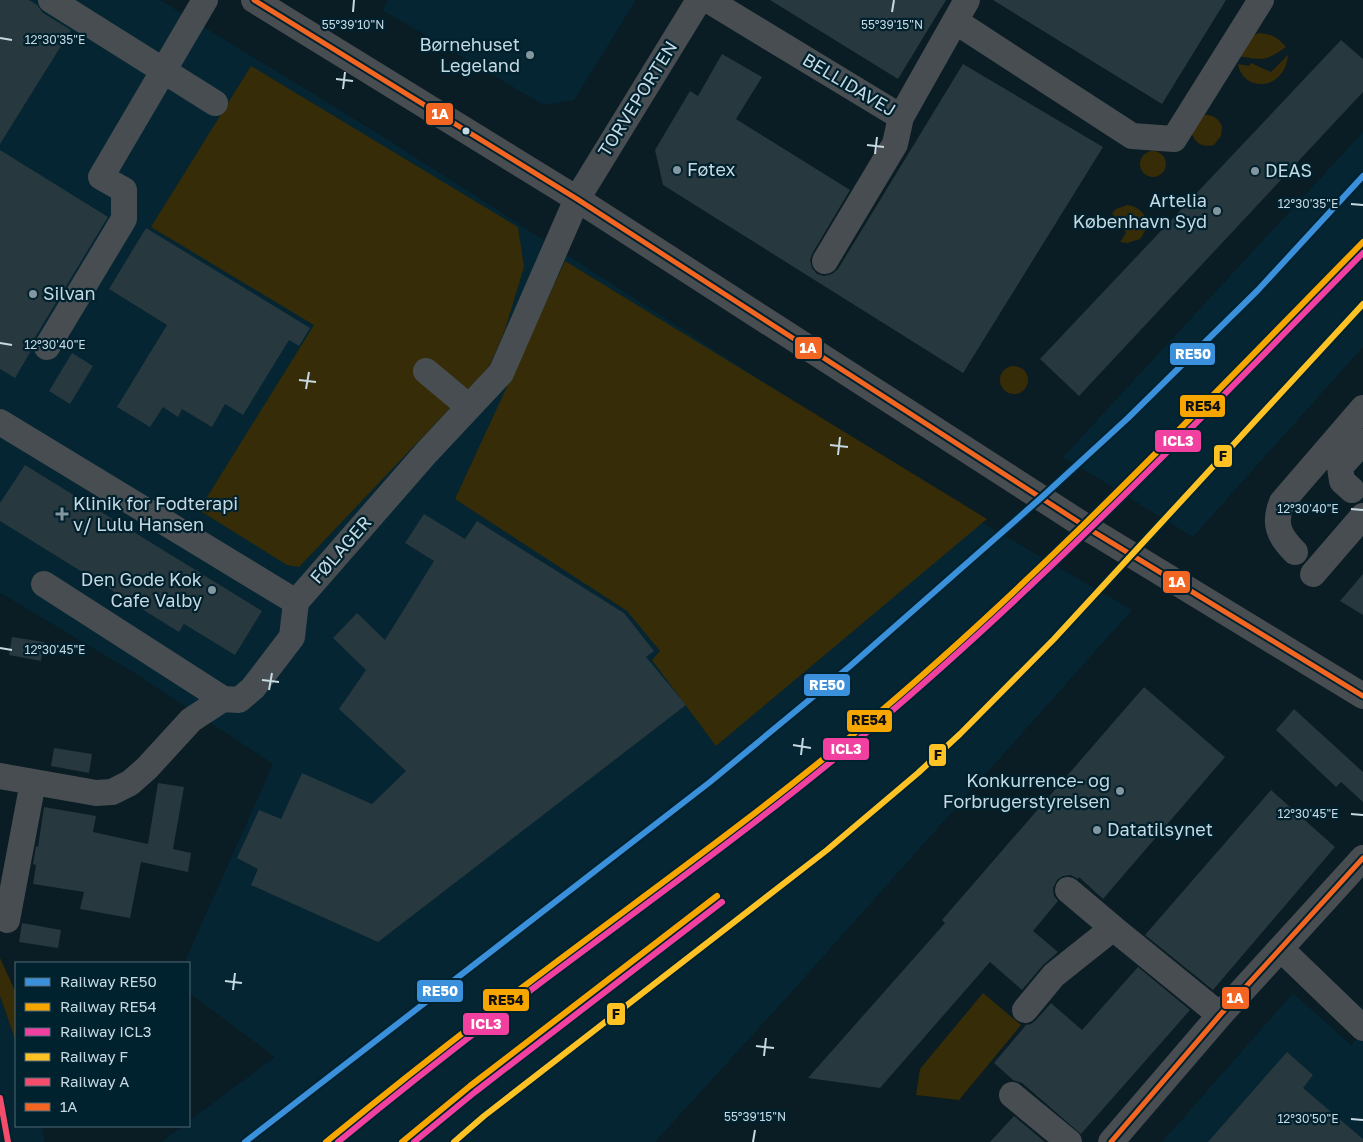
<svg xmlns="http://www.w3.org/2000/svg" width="1363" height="1142" font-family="'Golos Text',sans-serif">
  <rect width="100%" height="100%" fill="#0a1c24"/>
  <!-- built -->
  <path fill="#042531" d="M0,0h160l227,139 596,384 149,87 -352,395 -125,137h-494l22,-16h6v-5l86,-64 -86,-64v-30h-5l89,-199 -145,-95 -128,-76z
    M388,0h248l-62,100 -30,5 -162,-95z
    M1363,132v215l-170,190 -130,-80z
    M1293,993l58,52 12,-13v110h-201z
    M0,996l16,46v84h26l3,16h-45z"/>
  <!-- green -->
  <path fill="#362c07" d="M1259,33c12,1 19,4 27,14 -21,15 -24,13 -49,9l11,-19z
    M1288,55c-3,36 -45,38 -50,9l11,2 2,-3 20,9z
    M251,66l267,161 6,40 -19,63 -16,37 -190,200 -12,-2 -88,-55 115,-185 -163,-98z
    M1202,115c10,-1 15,2 20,11l-1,10 -7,9c-12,3 -20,-2 -23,-14z
    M1140 164a13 13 0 1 1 26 0a13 13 0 1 1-26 0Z
    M1127,205c19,2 25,20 13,34l-13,4 -7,-1 6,-9 -14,-20 4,-4z
    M565,261l422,258 -271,227 -64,-86 8,-9 -33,-40 -172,-112z
    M1000 380a14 14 0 1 1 28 0a14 14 0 1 1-28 0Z
    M0,958l16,35v49l-16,-46z
    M983,993l38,32 -62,75 -43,-5 4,-26z"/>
  <!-- building -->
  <path fill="#28383f" d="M0,0h29l8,5 6,8 28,17 -71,114z
    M770,0h176l-48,79z
    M993,0h233l-64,104z
    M1341,40l22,19v33l-284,304 -39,-37z
    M722,54l40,23 -26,42 114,71 -38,64 -2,6 2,8 5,6 7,2 8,-2 6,-5 125,-205 140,83 -140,226 -300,-188 -8,-35 35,-59 8,5z
    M0,150l108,67 -74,122 -2,10 -17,29 -15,-9z
    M146,228l164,100 -11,18 -10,-6 -46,75 -18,-11 -13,23 -30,-18 -4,8 -15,-10 -13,20 -33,-20 50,-82 -58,-36z
    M72,353l21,13 -23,38 -21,-13z
    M25,465l237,146 -27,44 -51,-31 -5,8 -179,-111v-18z
    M424,514l41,25 12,-18 147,92 30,38 -8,6 40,48 -308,237 -127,-57 7,-16 -21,-11 22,-48 22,9 21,-46 70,31 34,-33 -67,-62 27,-39 -33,-32 24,-25 28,27 49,-79 -29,-18z
    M1363,574v41l-23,-14z
    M12,637l32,5 -3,19 -32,-6z
    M1144,687l81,70 -122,142 -24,-22 -1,2 -7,-4 -8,1 -6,4 -4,8 1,8 4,5 -25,30 25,21 -15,13 -21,25 -32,-28 -110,126 -72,-10 137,-155 -3,-3z
    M1294,709l69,63v30l-22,-20 -5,5 -60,-57z
    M54,748l38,6 -3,19 -38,-7z
    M158,783l26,4 -11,62 18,4 -3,19 -47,-10 -11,56 -50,-9 4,-17 -51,-8 3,-19 -3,-1 3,-18 2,1 6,-40 52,9 -3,16 55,12z
    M1271,790l64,57 -122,143 -68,-55z
    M22,923l39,7 -3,18 -39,-6z
    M1138,967l52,43 -109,124 -59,-51 -9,-3 -19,-17 32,-38 5,-1 5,-4 15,-17 31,27z
    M1287,1052l26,23 -10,13 60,51v3h-155z
    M1014,1116l31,26h-55z"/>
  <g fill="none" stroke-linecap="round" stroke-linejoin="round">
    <!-- minor -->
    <path stroke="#474d51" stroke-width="26" d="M51,0l164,103
      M254,0l323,199 517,333 269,164
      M708,0l193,117 66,-117
      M955,21l177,115 42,3 87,-139
      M825,261l70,-117 6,-27
      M47,347l77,-128v-29l-23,-13 104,-177
      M426,371l43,36
      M0,422l296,180
      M1352,490l-10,-9 -2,-14 23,-25
      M1295,552c-16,-16 -22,-28 -13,-50l81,-94
      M1313,574l50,-58
      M44,584l179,115
      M0,776l96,17 16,-1 18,-9 17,-15 44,-48 32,-21 16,1 14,-12 39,-51 4,-35 131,-150 74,-79 76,-174 122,-199
      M1068,890l45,38
      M7,920l26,-138
      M1281,949l82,79
      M1025,1010l29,-35 59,-47 107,87
      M1012,1095l57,47
      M1111,1142l109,-127 143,-157"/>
    <defs>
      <path id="bus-1" d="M254,0l323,199 517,333 269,164
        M1111,1142l109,-127 143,-157"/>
    </defs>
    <!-- bus-1 casing -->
    <use href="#bus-1" stroke="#00212e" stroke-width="9"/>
    <!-- bus-1 -->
    <use href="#bus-1" stroke="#f26522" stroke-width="5"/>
    <defs>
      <path id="rail-1" d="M245,1142l465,-360 139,-115 193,-170 86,-79 130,-128 105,-114"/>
      <path id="rail-2" d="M326,1142c66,-54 133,-107 201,-158 112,-85 227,-166 335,-257 178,-149 338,-319 501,-485
        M402,1142l68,-56 247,-190"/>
      <path id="rail-3" d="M338,1142c63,-52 128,-103 193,-152 113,-85 228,-167 336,-258 176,-148 335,-315 496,-479
        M414,1142l61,-50 247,-190"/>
      <path id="rail-4" d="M454,1142l30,-26 343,-266 91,-77 42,-39 94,-95 309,-335"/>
      <path id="rail-5" d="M0,1098l8,44"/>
    </defs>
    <!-- rail-1 casing -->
    <use href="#rail-1" stroke="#00212e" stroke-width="10"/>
    <!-- rail-2 casing -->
    <use href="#rail-2" stroke="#00212e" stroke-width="10"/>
    <!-- rail-3 casing -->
    <use href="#rail-3" stroke="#00212e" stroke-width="10"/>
    <!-- rail-4 casing -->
    <use href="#rail-4" stroke="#00212e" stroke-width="10"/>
    <!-- rail-5 casing -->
    <use href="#rail-5" stroke="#00212e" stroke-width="10"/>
    <!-- rail-1 -->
    <use href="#rail-1" stroke="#3a90db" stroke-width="6"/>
    <!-- rail-2 -->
    <use href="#rail-2" stroke="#f7a600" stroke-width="6"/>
    <!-- rail-3 -->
    <use href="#rail-3" stroke="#f240a1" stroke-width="6"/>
    <!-- rail-4 -->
    <use href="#rail-4" stroke="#ffc225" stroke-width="6"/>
    <!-- rail-5 -->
    <use href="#rail-5" stroke="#f44d6c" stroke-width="6"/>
  </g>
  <!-- ticks -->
  <path fill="none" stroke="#c6d9e2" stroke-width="2" d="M353,12l1,-12M892,12l2,-12M0,38l12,2M336,79l17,2M343,89l2,-17M867,145l17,2M875,154l2,-17M1351,204l12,1M0,343l12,2M299,380l17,2M306,389l3,-17M830,445l18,2M838,455l2,-18M1351,509l12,1M0,648l12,2M262,680l17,2M269,690l3,-17M793,745l18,3M801,755l2,-17M1351,814l12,1M225,981l17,2M233,990l2,-17M756,1046l18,2M764,1056l2,-18M1351,1119l12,1M753,1142l2,-12"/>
  <!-- markers -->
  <g fill="#8497a0" stroke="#00212e" stroke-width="2">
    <circle cx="530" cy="55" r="5"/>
    <circle cx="677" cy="170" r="5"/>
    <circle cx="1255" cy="171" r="5"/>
    <circle cx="1217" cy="211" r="5"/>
    <circle cx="33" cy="294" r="5"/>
    <path d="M59.5 506.5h5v5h5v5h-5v5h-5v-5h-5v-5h5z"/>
    <circle cx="212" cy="590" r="5"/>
    <circle cx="1120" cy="791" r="5"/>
    <circle cx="1097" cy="830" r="5"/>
  </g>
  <circle fill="#c6d9e2" stroke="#00212e" stroke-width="2" cx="466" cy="131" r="4.5"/>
  <g text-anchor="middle" stroke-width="4.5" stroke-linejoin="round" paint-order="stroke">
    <!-- poi labels -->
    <g font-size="18" fill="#c6d9e2" stroke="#00212e" text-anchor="start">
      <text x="520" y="51" text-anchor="end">Børnehuset<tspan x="520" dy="21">Legeland</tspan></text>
      <text x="687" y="176">Føtex</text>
      <text x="1265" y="177">DEAS</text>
      <text x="1207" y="207" text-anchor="end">Artelia<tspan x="1207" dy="21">København Syd</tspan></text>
      <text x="43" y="300">Silvan</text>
      <text x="73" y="510">Klinik for Fodterapi<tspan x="73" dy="21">v/ Lulu Hansen</tspan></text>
      <text x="202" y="586" text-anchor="end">Den Gode Kok<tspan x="202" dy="21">Cafe Valby</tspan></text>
      <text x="1110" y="787" text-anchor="end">Konkurrence- og<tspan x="1110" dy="21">Forbrugerstyrelsen</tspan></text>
      <text x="1107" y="836">Datatilsynet</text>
    </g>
    <!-- street labels -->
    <g font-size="18" fill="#c6d9e2" stroke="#00212e">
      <text transform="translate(849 85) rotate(31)" y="6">BELLIDAVEJ</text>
      <text transform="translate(638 99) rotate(-58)" y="6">TORVEPORTEN</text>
      <text transform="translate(341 550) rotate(-49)" y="6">FØLAGER</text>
    </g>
  </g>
  <g font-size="12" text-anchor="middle" fill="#c6d9e2" stroke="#00212e" stroke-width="4.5" stroke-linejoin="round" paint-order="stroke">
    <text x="353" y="29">55°39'10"N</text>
    <text x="892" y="29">55°39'15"N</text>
    <text x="55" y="44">12°30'35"E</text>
    <text x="1308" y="208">12°30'35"E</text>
    <text x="55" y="349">12°30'40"E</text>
    <text x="1308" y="513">12°30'40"E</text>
    <text x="55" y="654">12°30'45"E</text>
    <text x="1308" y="818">12°30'45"E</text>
    <text x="755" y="1121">55°39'15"N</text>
    <text x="1308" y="1123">12°30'50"E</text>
  </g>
  <g stroke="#00212e" stroke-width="2">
    <rect x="425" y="102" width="29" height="24" rx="5" fill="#f26522"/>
    <rect x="794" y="336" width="29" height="24" rx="5" fill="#f26522"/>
    <rect x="1169" y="342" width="47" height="24" rx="5" fill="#3a90db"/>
    <rect x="1179" y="394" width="47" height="24" rx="5" fill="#f7a600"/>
    <rect x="1154" y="429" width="48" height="24" rx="5" fill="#f240a1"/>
    <rect x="1213" y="444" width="20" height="24" rx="5" fill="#ffc225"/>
    <rect x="1162" y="570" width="29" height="24" rx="5" fill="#f26522"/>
    <rect x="803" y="673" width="48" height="24" rx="5" fill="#3a90db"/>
    <rect x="846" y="709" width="47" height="24" rx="5" fill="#f7a600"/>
    <rect x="822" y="737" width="48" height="24" rx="5" fill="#f240a1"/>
    <rect x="928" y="743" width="19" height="24" rx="5" fill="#ffc225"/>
    <rect x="416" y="979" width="48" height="24" rx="5" fill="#3a90db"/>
    <rect x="1221" y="986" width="29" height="24" rx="5" fill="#f26522"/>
    <rect x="482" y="988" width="48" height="24" rx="5" fill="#f7a600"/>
    <rect x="606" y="1002" width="20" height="24" rx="5" fill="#ffc225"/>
    <rect x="462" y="1012" width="48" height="24" rx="5" fill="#f240a1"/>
  </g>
  <g font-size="14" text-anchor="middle" font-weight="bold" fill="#fff">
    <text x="440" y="119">1A</text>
    <text x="808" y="353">1A</text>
    <text x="1193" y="359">RE50</text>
    <text x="1178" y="446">ICL3</text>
    <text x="1177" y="587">1A</text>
    <text x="827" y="690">RE50</text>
    <text x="846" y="754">ICL3</text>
    <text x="440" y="996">RE50</text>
    <text x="1235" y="1003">1A</text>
    <text x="486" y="1029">ICL3</text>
  </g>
  <g font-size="14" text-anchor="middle" font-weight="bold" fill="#111">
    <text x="1203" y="411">RE54</text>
    <text x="1223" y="461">F</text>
    <text x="869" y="725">RE54</text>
    <text x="938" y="760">F</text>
    <text x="506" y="1005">RE54</text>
    <text x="616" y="1019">F</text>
  </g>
  <!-- legend -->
  <rect x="15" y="962" width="175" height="165" fill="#00212e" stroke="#4f6b76"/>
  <rect x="25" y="978" width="25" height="8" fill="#3a90db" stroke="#4f6b76"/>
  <text x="60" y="987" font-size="15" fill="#c6d9e2">Railway RE50</text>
  <rect x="25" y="1003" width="25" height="8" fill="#f7a600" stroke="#4f6b76"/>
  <text x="60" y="1012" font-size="15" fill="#c6d9e2">Railway RE54</text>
  <rect x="25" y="1028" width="25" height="8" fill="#f240a1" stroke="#4f6b76"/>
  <text x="60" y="1037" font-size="15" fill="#c6d9e2">Railway ICL3</text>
  <rect x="25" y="1053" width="25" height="8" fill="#ffc225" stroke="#4f6b76"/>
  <text x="60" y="1062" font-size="15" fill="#c6d9e2">Railway F</text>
  <rect x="25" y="1078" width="25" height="8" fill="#f44d6c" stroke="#4f6b76"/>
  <text x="60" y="1087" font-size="15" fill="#c6d9e2">Railway A</text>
  <rect x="25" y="1103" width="25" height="8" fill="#f26522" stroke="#4f6b76"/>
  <text x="60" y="1112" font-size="15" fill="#c6d9e2">1A</text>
</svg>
